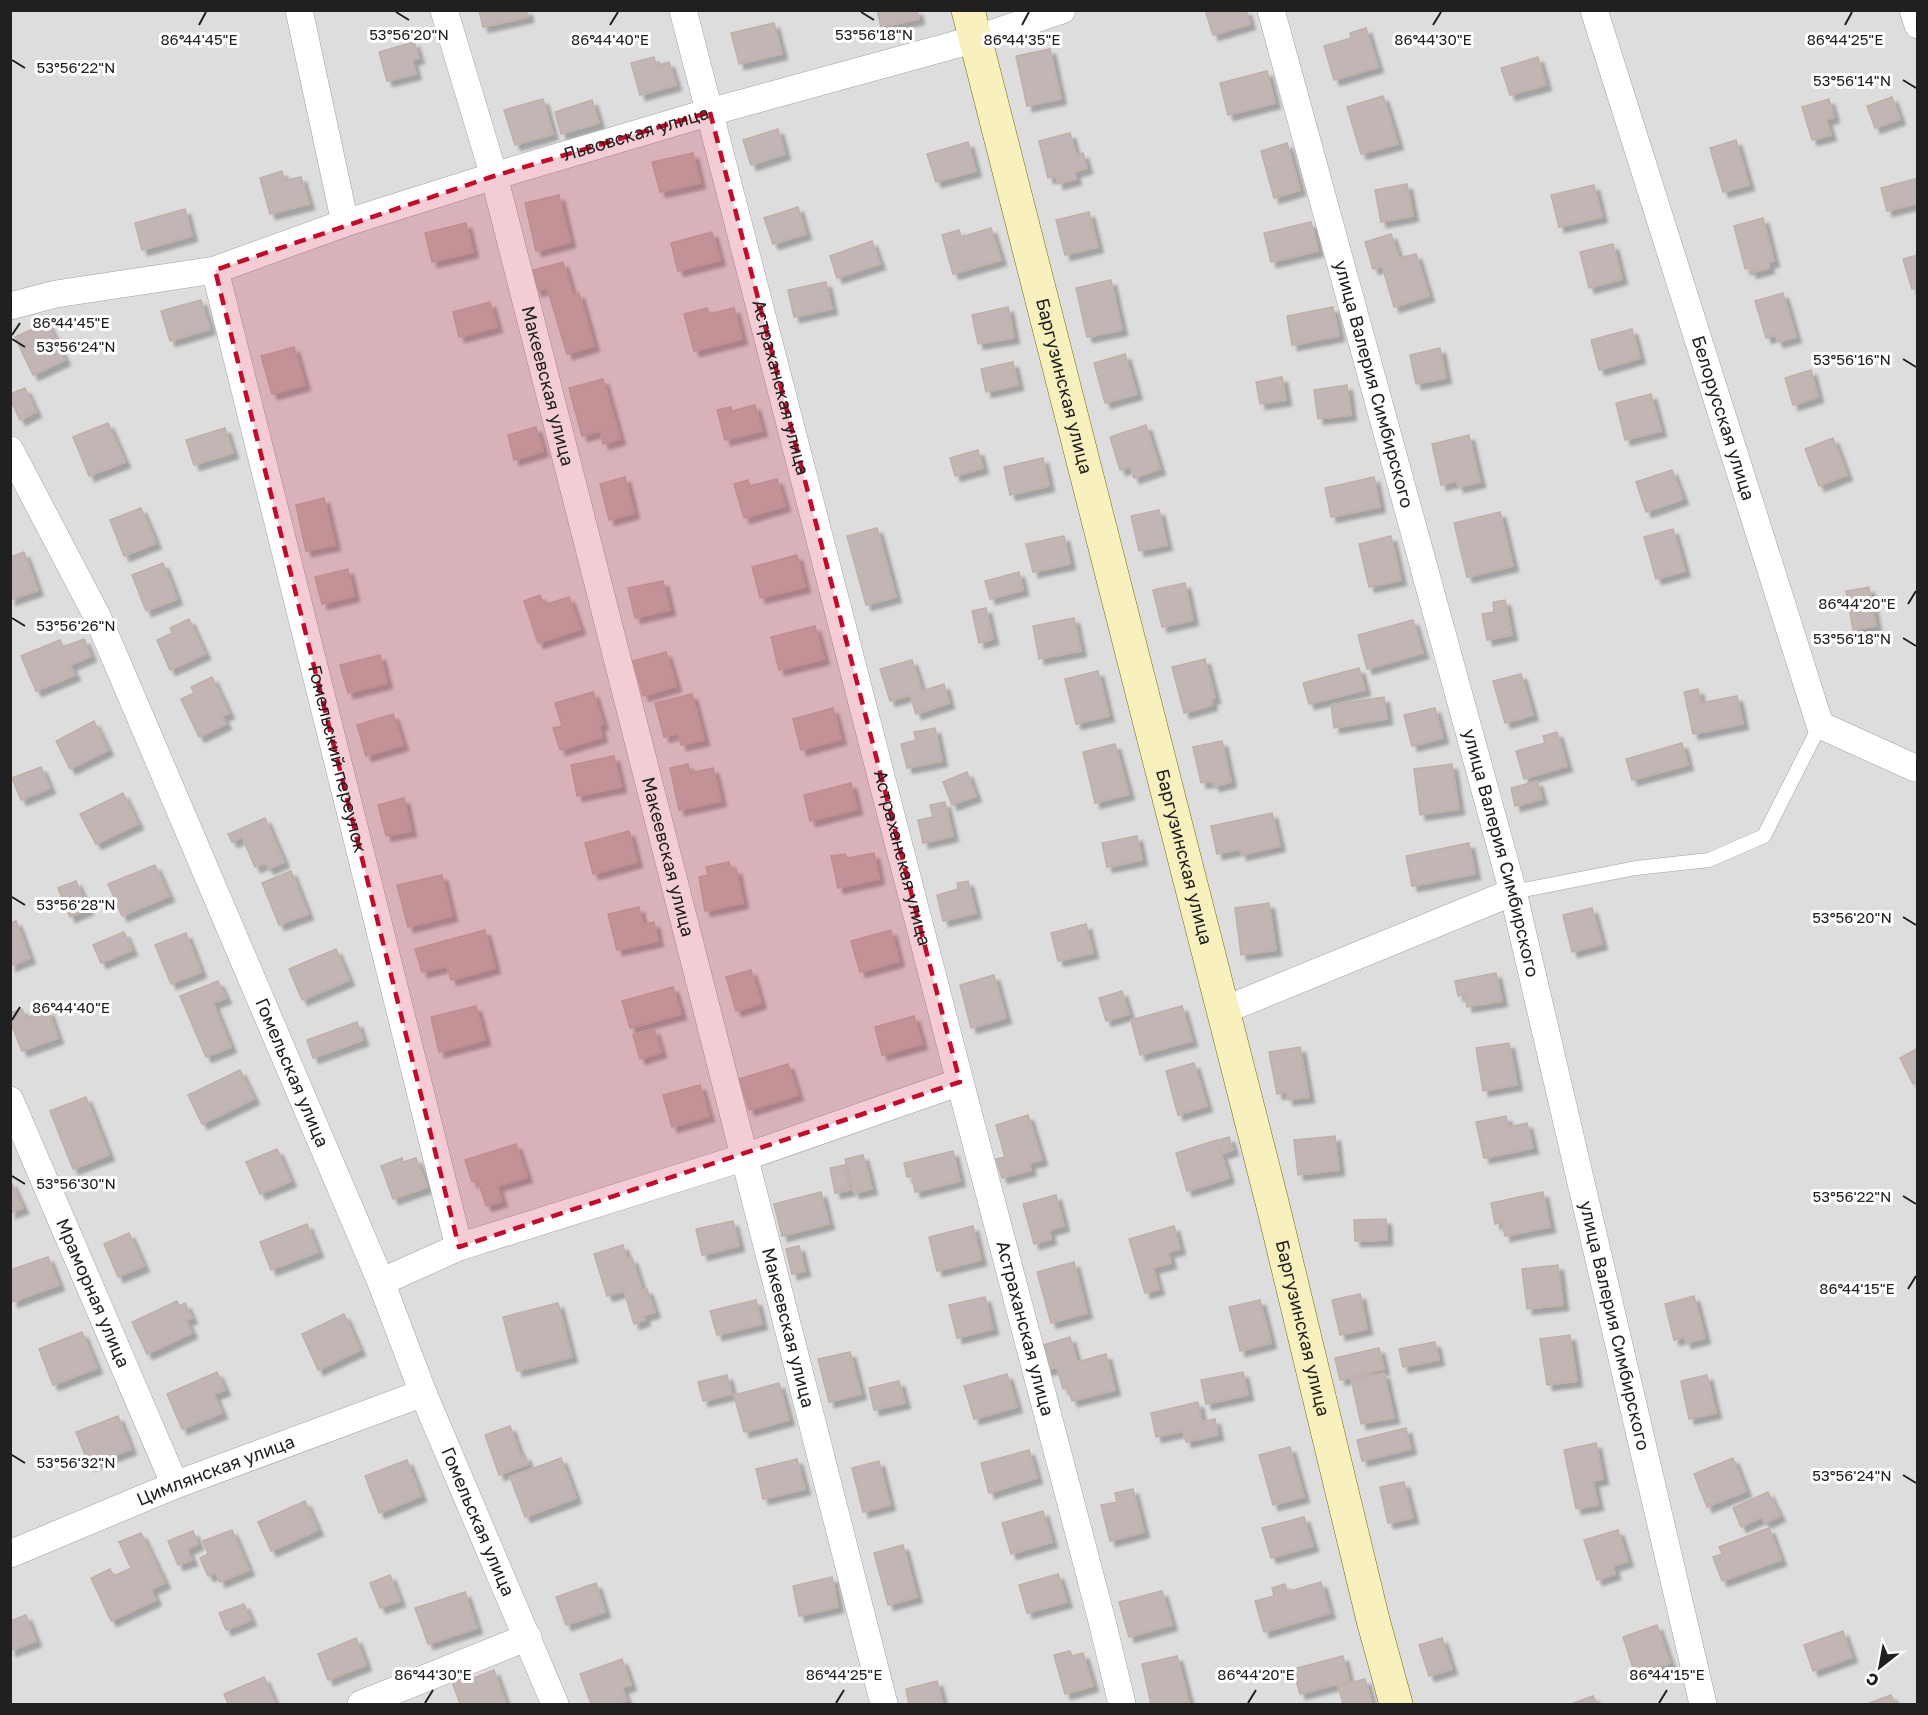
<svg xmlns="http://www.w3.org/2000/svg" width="1928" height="1715" font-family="'Golos Text',sans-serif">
  <defs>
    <filter id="shadow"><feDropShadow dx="5.5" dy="5.5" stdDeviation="1.5" flood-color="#0004"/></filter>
  </defs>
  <rect width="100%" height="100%" fill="#f0ebe7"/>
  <!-- residential -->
  <path fill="#dedddd" d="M11,11h1906v1693h-1906z"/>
  <!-- building -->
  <path fill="#c1b6b3" stroke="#c1afa9" stroke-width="1.5" filter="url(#shadow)" d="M479,10h48l1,7 -45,10z
    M877,10h40l2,9 -38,8z
    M1205,10h41l4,14 -37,11z
    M774,23l8,31 -43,10 -8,-31z
    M1366,28l12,39 -44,13 -10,-34 27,-8 -1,-5z
    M414,42l5,16 -7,2 4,14 -29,7 -8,-29z
    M1050,49l11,50 -34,7 -11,-50z
    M654,57l2,9 13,-4 7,23 -36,10 -9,-32z
    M1538,57l8,28 -36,10 -9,-27z
    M1267,71l8,32 -47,12 -8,-32z
    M1383,96l15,48 -37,10 -14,-47z
    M1892,97l8,22 -25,9 -8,-22z
    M543,99l10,35 -38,11 -11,-35z
    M1829,99l5,18 -8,3 5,15 -19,5 -10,-33z
    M592,100l7,23 -38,11 -6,-22z
    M778,129l7,25 -34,11 -8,-25z
    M1070,133l6,22 7,-2 4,15 -13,4 2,7 -18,5 -2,-8 -8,2 -9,-37z
    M1736,140l13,45 -26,7 -13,-44z
    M968,142l8,29 -40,11 -9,-28z
    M1287,143l13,47 -26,8 -13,-47z
    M693,153l7,30 -40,9 -8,-30z
    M282,171l2,10 17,-4 8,27 -39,10 -10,-36z
    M1918,178v25l-31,8 -6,-23z
    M1407,184l6,32 -32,6 -6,-32z
    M1594,185l8,32 -43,10 -8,-32z
    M559,195l11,47 -34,9 -11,-48z
    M798,207l8,27 -33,10 -9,-26z
    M185,209l7,27 -50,14 -7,-27z
    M1089,212l9,35 -33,8 -9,-35z
    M1763,218l11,43 -6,2 1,5 -18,5 -1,-5 -5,1 -11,-43z
    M1311,222l7,29 -47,11 -7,-29z
    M466,223l7,29 -41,10 -7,-29z
    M991,228l10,32 -48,14 -11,-39 17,-5 2,7z
    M712,232l8,28 -42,11 -7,-28z
    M1391,234l8,24 17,-4 13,42 -35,11 -12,-41 -9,3 -8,-27z
    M872,241l8,23 -43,14 -7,-22z
    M1613,244l9,35 -33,9 -9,-36z
    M1918,255v32l-6,2 -9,-30z
    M563,262l10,33 6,-2 15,53 -27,8 -20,-66 -11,3 -6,-20z
    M1111,280l11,50 -35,7 -11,-49z
    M826,282l6,27 -38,8 -6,-27z
    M1783,293l13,44 -18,5 -3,-7 -9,3 -11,-37z
    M201,300l9,29 -40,12 -9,-30z
    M490,302l7,25 -38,10 -6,-25z
    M1008,307l6,31 -36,6 -6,-29z
    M1333,307l6,29 -47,9 -5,-29z
    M707,308l2,6 25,-6 8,31 -48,12 -10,-37z
    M47,322l18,38 -32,15 -18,-38z
    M1632,329l8,29 -41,12 -8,-30z
    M294,347l11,38 -33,9 -11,-38z
    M1440,348l6,30 -30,6 -6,-29z
    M1125,354l12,40 -32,9 -11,-40z
    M1013,362l5,23 -32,7 -5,-23z
    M1811,370l7,27 -25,8 -8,-27z
    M1282,377l4,23 -26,4 -4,-22z
    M603,379l17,60 -17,5 -3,-13 -18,5 -13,-48z
    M1347,385l4,30 -33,4 -4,-29z
    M25,388l11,24 -16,8 -10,-21v-5z
    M1651,394l10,37 -36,9 -9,-37z
    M755,405l7,26 -37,9 -8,-30 14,-3 1,4z
    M108,423l17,39 -36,14 -16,-39z
    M1146,425l14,44 -26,9 -4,-11 -10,3 -10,-33z
    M536,427l7,24 -29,9 -6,-25z
    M225,428l8,25 -39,12 -8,-25z
    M1469,435l11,47 -22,5 -1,-6 -16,4 -9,-41z
    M1833,438l14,37 -28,11 -14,-37z
    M978,450l5,18 -28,8 -5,-18z
    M1043,458l6,28 -39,9 -6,-28z
    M1672,470l11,29 -37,13 -10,-30z
    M625,477l9,36 -25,7 -9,-36z
    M1374,477l6,30 -49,10 -6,-29z
    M777,479l8,27 -41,12 -10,-34 14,-4 2,6z
    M324,498l11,47 -29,6 -10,-46z
    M141,508l15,35 -32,13 -14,-36z
    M1159,510l8,35 -28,6 -8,-35z
    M1500,512l13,54 -46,11 -13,-54z
    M877,528l19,69 -30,8 -19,-69z
    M1673,529l12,42 -29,8 -12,-42z
    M1064,536l6,28 -37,8 -7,-28z
    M1391,536l10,44 -32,7 -10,-43z
    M24,552l14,38 -28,10v-43z
    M797,555l8,32 -45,11 -8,-31z
    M163,563l14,36 -31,12 -14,-36z
    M348,569l6,27 -32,8 -7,-27z
    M1019,572l4,18 -33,9 -5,-18z
    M663,581l7,29 -35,8 -7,-30z
    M1185,583l8,37 -31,7 -9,-37z
    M1869,587l7,39 -23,4 -7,-39z
    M540,595l4,10 25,-8 11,32 -42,14 -14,-42z
    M1505,600l7,35 -25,5 -5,-26 12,-2 -1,-10z
    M986,608l7,31 -14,4 -7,-32z
    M1074,618l7,33 -42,8 -6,-33z
    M189,619l16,35 -35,16 -13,-30 15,-7 -2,-5z
    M1413,620l10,33 -56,16 -9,-34z
    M815,626l9,33 -45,11 -8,-33z
    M84,639l7,17 -21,9 5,10 -39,16 -15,-35 39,-16 3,7z
    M666,652l10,34 -33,10 -10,-35z
    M380,655l7,28 -39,10 -8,-28z
    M1205,659l10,39 -4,1 1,6 -28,8 -12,-46z
    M912,660l10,31 22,-7 5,19 -33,11 -6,-19 -20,6 -10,-32z
    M1359,668l6,22 -56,14 -6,-21z
    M1098,671l11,45 -33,8 -11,-45z
    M1521,674l12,41 -28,8 -12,-42z
    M212,677l17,36 -7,3 4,8 -27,13 -18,-38 13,-6 -3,-6z
    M1698,689l3,14 36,-7 6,28 -50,10 -9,-42z
    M593,692l10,32 -4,1 3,12 -42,13 -7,-22 9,-2 -7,-23z
    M692,694l12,46 -23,5 -3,-12 -14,4 -9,-34z
    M1384,697l3,22 -53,9 -3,-23z
    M833,708l8,31 -40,11 -8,-31z
    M1435,708l8,30 -31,8 -8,-31z
    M393,714l10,31 -37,11 -9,-31z
    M94,721l14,29 -38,19 -14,-28z
    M935,728l7,33 -35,7 -6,-24 15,-4 -2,-8z
    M1557,732l10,34 -43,13 -8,-28 29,-8 -2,-7z
    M1222,741l9,41 -17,4 -2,-5 -11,2 -8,-36z
    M1682,743l6,22 -56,15 -6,-21z
    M1115,744l14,50 -34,9 -12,-51z
    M614,756l7,31 -44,9 -6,-31z
    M688,764l2,9 23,-5 8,33 -42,9 -9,-42z
    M1452,764l7,45 -39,6 -6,-46z
    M41,767l9,21 -29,12 -9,-22z
    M967,772l9,24 -24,9 -9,-23z
    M1537,781l5,18 -27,7 -4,-18z
    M851,783l6,26 -47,12 -6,-26z
    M123,793l15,31 -42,20 -16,-30z
    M404,798l7,33 -25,5 -8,-31z
    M945,802l8,34 -30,7 -5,-23 15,-3 -3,-12z
    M1272,813l8,33 -39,9 -1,-6 -23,5 -6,-28z
    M265,818l19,44 -16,7 -2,-6 -11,4 -13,-30 -10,5 -4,-8z
    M629,831l8,31 -44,12 -8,-31z
    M1137,836l5,24 -35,7 -5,-24z
    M1469,843l6,31 -63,12 -6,-30z
    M874,853l5,26 -41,9 -7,-32 14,-2 2,4z
    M729,862l2,8 5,-1 7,34 -38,8 -6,-34 9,-2 -2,-8z
    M155,865l14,31 -47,20 -14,-32z
    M291,871l17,43 -29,11 -17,-42z
    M442,875l10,41 -44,11 -11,-42z
    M76,881l12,28 -18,8 -12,-29z
    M968,881l8,32 -33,8 -6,-26 21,-6 -1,-6z
    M1269,903l7,47 -35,5 -6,-47z
    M639,907l4,18 11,-3 4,19 -41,9 -9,-36z
    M1592,908l10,36 -30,8 -9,-37z
    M16,921l14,37 -20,8v-43z
    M1086,924l7,29 -35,8 -7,-28z
    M485,930l10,38 -44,12 -4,-14 -25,6 -7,-23z
    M891,930l8,31 -39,11 -9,-31z
    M124,932l8,18 -31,13 -8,-18z
    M186,933l15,39 -30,12 -16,-39z
    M336,949l13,31 -47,20 -13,-31z
    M751,970l10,33 -25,8 -10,-34z
    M1496,973l6,28 -35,6 -2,-12 -7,1 -3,-15z
    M994,975l12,43 -35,10 -11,-43z
    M218,981l8,17 -13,5 18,44 -25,10 -26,-61z
    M673,987l8,27 -51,14 -8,-27z
    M1122,991l7,23 -23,7 -7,-23z
    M476,1006l9,34 -46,12 -8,-35z
    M1182,1006l10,35 -52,14 -9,-35z
    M22,1009l4,9 22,-8 10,28 -36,13 -12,-30v-8z
    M914,1016l8,28 -40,11 -7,-28z
    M357,1022l6,18 -50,18 -6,-18z
    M654,1029l7,23 -21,7 -7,-24z
    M1509,1043l8,42 -34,6 -7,-43z
    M1300,1047l9,50 -21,3 -2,-8 -9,2 -8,-42z
    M1918,1048v33l-5,3 -13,-26z
    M1194,1063l13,43 -29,9 -12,-44z
    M788,1064l10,31 -49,15 -10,-31z
    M240,1070l14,29 -52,25 -14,-29z
    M700,1085l9,31 -37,11 -9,-32z
    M86,1097l23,58 -36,14 -23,-58z
    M1028,1115l14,45 -13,3 2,7 -29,8 -6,-19 9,-2 -9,-32z
    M1506,1116l3,11 18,-4 6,25 -49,10 -8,-36z
    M1335,1136l4,34 -41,5 -4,-35z
    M1229,1137l4,13 -10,3 -4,-13z
    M1217,1140l12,38 -42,13 -11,-38z
    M516,1144l11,33 -30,9 5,15 -16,5 -8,-26 -6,2 -7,-22z
    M277,1149l14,32 -31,13 -14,-32z
    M953,1151l7,30 -45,11 -3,-16 -5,1 -3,-14z
    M863,1155l9,34 -18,4 -9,-34z
    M402,1158l1,4 13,-4 11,29 -34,12 -12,-33z
    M845,1165l5,25 -15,3 -5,-25z
    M10,1180l13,28 -13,5z
    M821,1192l8,32 -47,12 -8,-32z
    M1543,1192l7,35 -45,9 -3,-14 -7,2 -4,-21z
    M1056,1195l8,31 -15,4 2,9 -17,5 -11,-40z
    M1386,1219l1,21 -32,1 -1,-21z
    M733,1221l6,25 -37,9 -6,-26z
    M307,1224l11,28 -47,18 -11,-28z
    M973,1226l8,34 -44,11 -8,-34z
    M1174,1226l6,23 -12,3 3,11 -18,5 6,21 -14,4 -16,-54z
    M129,1233l15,33 -26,11 -14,-33z
    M623,1245l4,14 5,-1 10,32 5,-1 8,23 -12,4 2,4 -11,4 -10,-33 -17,5 -13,-42z
    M799,1246l6,25 -13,3 -6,-25z
    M48,1257l11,28 -47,17 -2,-32z
    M1074,1262l13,51 -36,10 -14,-51z
    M1558,1265l5,40 -36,4 -5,-40z
    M1360,1294l7,35 -27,6 -8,-35z
    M1694,1296l11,42 -19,5 -2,-6 -10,3 -9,-36z
    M985,1297l8,32 -36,9 -8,-33z
    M756,1300l6,24 -45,11 -7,-24z
    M1260,1300l11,43 -31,8 -11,-44z
    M177,1301l2,5 6,-3 7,15 -6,2 6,13 -45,21 -15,-32z
    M558,1303l14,54 -55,14 -14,-54z
    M344,1314l16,36 -42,20 -16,-36z
    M82,1332l15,36 -44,17 -14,-36z
    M1570,1335l7,46 -30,4 -7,-46z
    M1070,1337l7,25 29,-8 9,36 -43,11 -4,-14 -5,2 -6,-22 -11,3 -6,-24z
    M1435,1342l4,18 -36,7 -4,-18z
    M1379,1348l5,21 -44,11 -5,-22z
    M850,1352l11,42 -32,8 -11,-43z
    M217,1372l8,18 -11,4 8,19 -40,16 -15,-35z
    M1243,1372l5,23 -42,9 -5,-24z
    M1384,1373l10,45 -33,6 -10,-45z
    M1007,1374l10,33 -43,12 -10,-33z
    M727,1375l5,19 -29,7 -5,-19z
    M1707,1375l9,38 -27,6 -8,-38z
    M899,1381l6,22 -31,7 -5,-22z
    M779,1383l10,37 -45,12 -10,-37z
    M1198,1402l4,20 13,-3 3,16 -32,7 -3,-11 -27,6 -5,-24z
    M118,1416l13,33 -42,16 -13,-33z
    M510,1426l11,31 4,-2 3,9 -29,11 -14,-40z
    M1406,1428l5,21 -49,12 -5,-21z
    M1596,1443l7,36 -10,2 5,24 -22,4 -12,-59z
    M1290,1447l14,50 -31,8 -14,-50z
    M1029,1450l8,28 -48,15 -8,-30z
    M561,1458l15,40 -51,19 -15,-40z
    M1733,1458l13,33 -39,16 -13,-33z
    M797,1459l8,30 -42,10 -7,-30z
    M407,1460l14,36 -42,17 -14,-37z
    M879,1461l11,44 -27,7 -11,-44z
    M1404,1482l9,36 -25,5 -8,-36z
    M1133,1489l11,43 -34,9 -9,-36 16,-3 -2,-9z
    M1768,1492l12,24 -15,7 -3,-6 -21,10 -8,-19z
    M305,1501l13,29 -47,21 -13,-29z
    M1043,1511l9,31 -41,12 -9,-31z
    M1304,1517l9,29 -42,12 -9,-30z
    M1769,1528l12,32 -59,21 -9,-24 9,-3 -3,-7z
    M232,1530l17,40 -29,12 -4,-9 -8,3 -8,-18 8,-4 -5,-13z
    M1618,1530l10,31 -15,5 2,8 -18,6 -13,-40z
    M193,1531l5,13 -11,5 5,11 -14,5 -10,-24z
    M141,1533l24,50 -14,6 5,11 -45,21 -20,-43 19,-9 4,7 17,-8 -12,-26z
    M903,1545l14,52 -29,8 -14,-52z
    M1058,1574l9,28 -40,11 -8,-28z
    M390,1575l10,26 -20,7 -10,-25z
    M832,1577l6,30 -39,9 -6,-30z
    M1321,1582l9,31 -66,19 -9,-31 19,-5 -2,-8 13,-4 2,8z
    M596,1583l9,29 -39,13 -10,-28z
    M1162,1591l10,34 -43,12 -10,-35z
    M465,1592l12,36 -49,16 -13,-36z
    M244,1604l7,16 -25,10 -7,-17z
    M26,1615l10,26 -26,10v-30z
    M1657,1625l13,38 -35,11 -12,-37z
    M1843,1631l9,26 -39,14 -9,-26z
    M356,1638l10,27 -38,15 -10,-26z
    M1442,1638l10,31 -23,7 -10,-31z
    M1070,1651l2,5 11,-3 10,33 -28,8 -11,-39z
    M1177,1656l12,46 -8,2h-30l-9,-40z
    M1343,1656l6,25 -49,13 -7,-25z
    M622,1659l9,26 -9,3 5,12 -12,4h-24l-11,-30z
    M494,1670l12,34h-46l-9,-25 13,-5 2,7z
    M264,1677l11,26 -47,1 -4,-10z
    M1365,1679l7,25h-29l-5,-18z
    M937,1681l6,23h-34l-3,-15z
    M1891,1695l4,9h-28z
    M1593,1696l4,8h-26z"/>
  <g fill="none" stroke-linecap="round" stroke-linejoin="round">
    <defs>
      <path id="lane" d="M1513,892l123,-24 73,-8 55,-24 56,-111"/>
      <g id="street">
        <path d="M299,10l46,213"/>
        <path id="s1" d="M444,10l50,166 390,1528"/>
        <path id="s2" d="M683,10l277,1072 142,539 20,83"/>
        <path id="s3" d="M1271,10l242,882 190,812"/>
        <path id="s4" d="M1594,10l226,715 95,43"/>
        <path d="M1913,10l5,15"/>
        <path id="s5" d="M215,270l244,977"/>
        <path id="s6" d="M10,306l46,-12 159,-24 130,-47 149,-47 216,-64 266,-73 86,-29"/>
        <path id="s7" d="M10,450l88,168 283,664 42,111 132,311"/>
        <path d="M1222,1011l291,-119"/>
        <path id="s8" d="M10,1100l165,385"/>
        <path d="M381,1282l78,-35 286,-90 215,-75"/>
        <path id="s9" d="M10,1554l165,-69 248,-92"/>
        <path d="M361,1704l167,-67"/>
      </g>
      <g id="secondary">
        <path id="s10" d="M968,10l305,1196 100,414 23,84"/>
      </g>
    </defs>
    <!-- lane casing -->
    <use href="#lane" stroke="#a1a1a1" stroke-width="15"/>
    <!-- street casing -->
    <use href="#street" stroke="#a1a1a1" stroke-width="28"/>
    <!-- secondary casing -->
    <use href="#secondary" stroke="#756d09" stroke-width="34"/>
    <!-- lane -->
    <use href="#lane" stroke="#fff" stroke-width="14"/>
    <!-- street -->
    <use href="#street" stroke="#fff" stroke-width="27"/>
    <!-- secondary -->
    <use href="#secondary" stroke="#f8f0bd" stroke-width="33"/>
  </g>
  <!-- marked area -->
  <path fill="#c9072a" fill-opacity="0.2" stroke="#c9072a" stroke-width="4.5" stroke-dasharray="12 8" stroke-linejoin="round" d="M710,112l250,970 -501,165 -244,-977 279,-94z"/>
  <!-- ticks -->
  <path fill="none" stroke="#202020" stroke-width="2" d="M396,12l13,8M861,12l13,8M199,25l7,-13M610,25l8,-13M1022,25l7,-13M1433,25l8,-13M1845,25l7,-13M12,60l13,8M1903,80l13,8M12,335l8,-12M12,339l13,8M1903,359l13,8M1908,604l8,-13M12,618l13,8M1903,638l13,8M12,897l13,8M1903,917l13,8M12,1020l8,-13M12,1176l13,8M1903,1196l13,8M1908,1289l8,-13M12,1455l13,8M1903,1475l13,8M425,1703l8,-13M836,1703l8,-13M1248,1703l8,-13M1659,1703l8,-13"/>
  <g text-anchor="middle" stroke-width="6" stroke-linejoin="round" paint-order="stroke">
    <!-- street labels -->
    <g font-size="18" fill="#202020" stroke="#fff">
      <text dy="6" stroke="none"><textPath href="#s6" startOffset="651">Львовская улица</textPath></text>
      <text dy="6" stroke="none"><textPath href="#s3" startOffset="388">улица Валерия Симбирского</textPath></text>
      <text dy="6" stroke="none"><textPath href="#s1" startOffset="390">Макеевская улица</textPath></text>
      <text dy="6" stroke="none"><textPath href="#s10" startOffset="388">Баргузинская улица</textPath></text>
      <text dy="6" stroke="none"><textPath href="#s2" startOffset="390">Астраханская улица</textPath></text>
      <text dy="6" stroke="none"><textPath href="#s4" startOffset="428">Белорусская улица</textPath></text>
      <text dy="6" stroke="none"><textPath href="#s5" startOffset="504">Гомельский переулок</textPath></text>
      <text dy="6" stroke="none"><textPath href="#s3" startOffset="874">улица Валерия Симбирского</textPath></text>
      <text dy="6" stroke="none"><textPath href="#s1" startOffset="876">Макеевская улица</textPath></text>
      <text dy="6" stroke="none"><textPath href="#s10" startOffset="874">Баргузинская улица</textPath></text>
      <text dy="6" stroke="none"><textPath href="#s2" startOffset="876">Астраханская улица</textPath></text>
      <text dy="6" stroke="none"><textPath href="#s7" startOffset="684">Гомельская улица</textPath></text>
      <text dy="6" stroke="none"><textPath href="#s8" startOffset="210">Мраморная улица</textPath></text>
      <text dy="6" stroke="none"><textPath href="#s3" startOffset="1360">улица Валерия Симбирского</textPath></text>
      <text dy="6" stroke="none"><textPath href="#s1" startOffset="1362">Макеевская улица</textPath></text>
      <text dy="6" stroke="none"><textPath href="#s2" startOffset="1362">Астраханская улица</textPath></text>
      <text dy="6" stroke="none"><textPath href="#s10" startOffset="1360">Баргузинская улица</textPath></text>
      <text dy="6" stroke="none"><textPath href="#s9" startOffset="222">Цимлянская улица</textPath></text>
      <text dy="6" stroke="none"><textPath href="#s7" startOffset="1170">Гомельская улица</textPath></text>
    </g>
  </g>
  <g font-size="15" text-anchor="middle" fill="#202020" stroke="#fff" stroke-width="6" stroke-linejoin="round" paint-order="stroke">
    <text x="409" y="40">53°56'20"N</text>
    <text x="874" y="40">53°56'18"N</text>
    <text x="199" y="45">86°44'45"E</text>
    <text x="610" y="45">86°44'40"E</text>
    <text x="1022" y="45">86°44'35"E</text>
    <text x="1433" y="45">86°44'30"E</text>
    <text x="1845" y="45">86°44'25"E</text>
    <text x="76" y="73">53°56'22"N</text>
    <text x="1852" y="86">53°56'14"N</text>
    <text x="71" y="328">86°44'45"E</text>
    <text x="76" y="352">53°56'24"N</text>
    <text x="1852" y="365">53°56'16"N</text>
    <text x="1857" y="609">86°44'20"E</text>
    <text x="76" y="631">53°56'26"N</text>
    <text x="1852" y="644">53°56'18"N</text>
    <text x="76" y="910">53°56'28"N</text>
    <text x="1852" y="923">53°56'20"N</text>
    <text x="71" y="1013">86°44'40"E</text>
    <text x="76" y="1189">53°56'30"N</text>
    <text x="1852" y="1202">53°56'22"N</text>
    <text x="1857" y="1294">86°44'15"E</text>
    <text x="76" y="1468">53°56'32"N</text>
    <text x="1852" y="1481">53°56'24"N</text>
    <text x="433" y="1680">86°44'30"E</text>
    <text x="844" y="1680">86°44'25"E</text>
    <text x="1256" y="1680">86°44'20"E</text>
    <text x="1667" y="1680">86°44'15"E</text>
  </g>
  <!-- border -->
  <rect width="1928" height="1715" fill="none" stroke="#202020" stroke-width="24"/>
  <!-- north arrow -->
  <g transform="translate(1880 1667) rotate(211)" stroke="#ffffff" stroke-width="4.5" paint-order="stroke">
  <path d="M0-4.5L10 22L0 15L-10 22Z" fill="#202020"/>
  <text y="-9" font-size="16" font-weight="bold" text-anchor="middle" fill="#202020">С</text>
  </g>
</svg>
